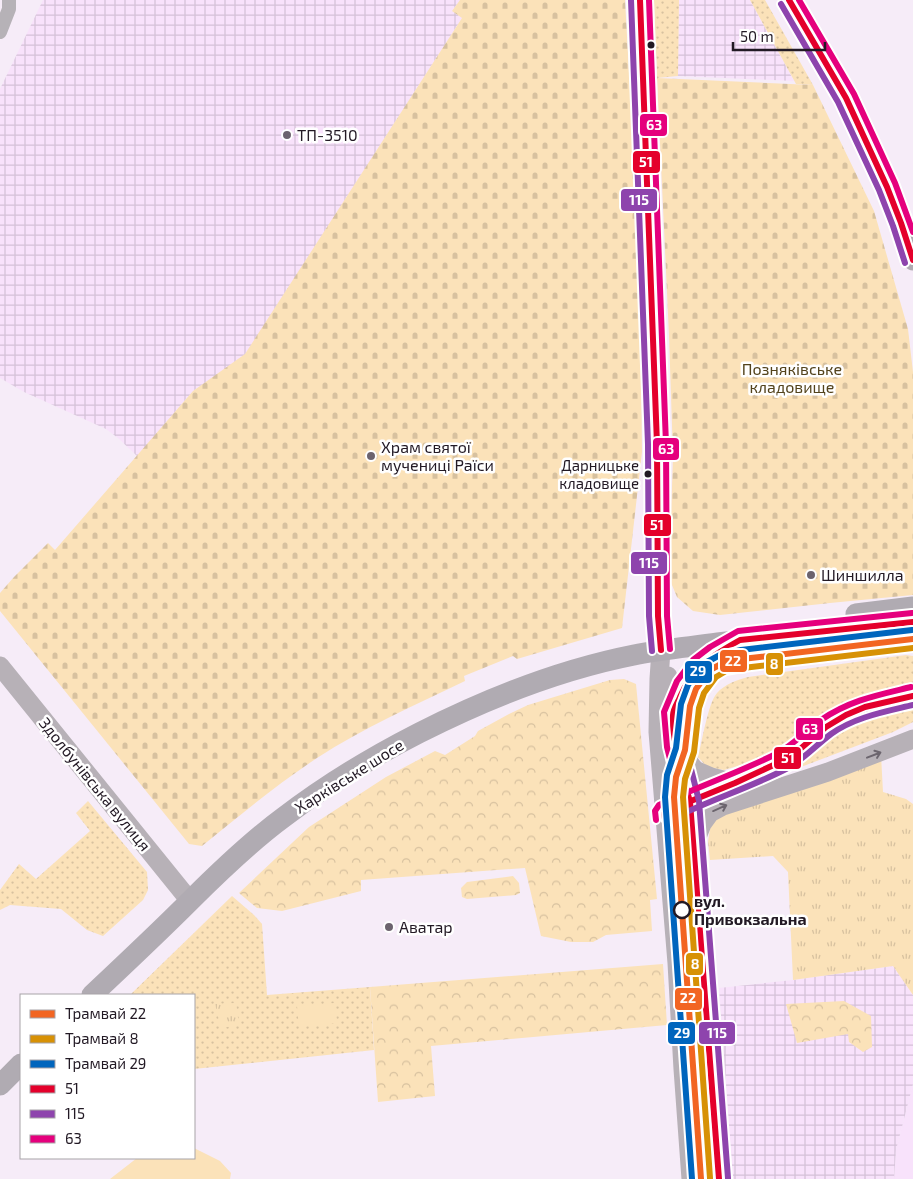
<svg xmlns="http://www.w3.org/2000/svg" width="913" height="1179" font-family="'Exo 2',sans-serif">
  <defs>
    <pattern id="industrial-grid" width="8" height="8" patternUnits="userSpaceOnUse" patternTransform="scale(1.25)"><rect width="8" height="8" fill="#f8e2fb"/><path d="M0 4h8M4 0v8" fill="none" stroke="#d4c1d7"/></pattern>
    <pattern id="grass-dots" width="8" height="8" patternUnits="userSpaceOnUse" patternTransform="scale(1.25)"><rect width="8" height="8" fill="#fbe2b9"/><path d="M2 2h.1M6 6h.1" fill="none" stroke="#d7c19f" stroke-width="1.8" stroke-linecap="round"/></pattern>
    <pattern id="forest-crowns" width="20" height="18" patternUnits="userSpaceOnUse" patternTransform="scale(1.25)"><rect width="20" height="18" fill="#fbe2b9"/><path d="M2 6a3 3 0 1 1 6 0M12 15a3 3 0 1 1 6 0" fill="none" stroke="#d7c19f"/></pattern>
    <pattern id="cemetery-stones" width="16" height="16" patternUnits="userSpaceOnUse" patternTransform="scale(1.25)"><rect width="16" height="16" fill="#fbe2b9"/><path d="M2 7V4a2 2 0 0 1 4 0v3zM10 15v-3a2 2 0 0 1 4 0v3z" fill="#d7c19f"/></pattern>
    <pattern id="park-tufts" width="24" height="20" patternUnits="userSpaceOnUse" patternTransform="scale(1.25)"><rect width="24" height="20" fill="#fbe2b9"/><path d="M3 7l-1-3M5 7V3M7 7l1-3M15 17l-1-3M17 17v-4M19 17l1-3" fill="none" stroke="#d7c19f"/></pattern>
  </defs>
  <rect width="100%" height="100%" fill="#f6ecf8"/>
  <!-- built -->
  <path fill="#f8e2fb" d="M913,1084v95h-19l2,-29z"/>
  <!-- industrial -->
  <path fill="url(#industrial-grid)" d="M43,0h417l-8,11 10,7 -217,337 -52,36 -56,65 -19,-18 -12,-9 -82,-37 -24,-14v-289z
    M679,0h71l44,81 -116,-5z
    M893,966l20,29v89l-17,66 -2,29h-161l-14,-191 74,-8z"/>
  <!-- grass -->
  <path fill="url(#grass-dots)" d="M654,0h25l-1,76 -21,2z
    M750,0h15l48,85 -17,-1z
    M906,655l7,1v31l-64,17 -45,33 -29,18 -51,15 -17,-3 -9,-10c4,-15 10,-54 19,-64 8,-9 20,-13 31,-16z
    M913,702v20l-20,10 -171,65 114,-73z
    M88,801l59,71 1,18 -5,10 -40,36 -16,-6 -26,-21 -51,-4 -10,5v-20l19,-26 17,15 54,-48 -14,-18z
    M232,896l22,19 8,9 5,71 103,-8 4,63 -180,19v-74h-64z"/>
  <!-- forest -->
  <path fill="url(#forest-crowns)" d="M624,679l12,5 21,215 -7,1 2,31 -46,4 -13,7h-22l-30,-6 -16,-68 -164,12v11l-79,20 -25,-3 -18,-15 70,-66 77,-50 49,-26 10,4 30,-19 3,-5 31,-17 19,-9 82,-25z
    M513,876l6,7 1,10 -4,2 -49,4 -5,-2 -1,-9 6,-6z
    M663,964l4,61 -236,21 4,50 -57,6 -8,-115z
    M844,1001l27,15 1,31 -9,5 -14,-10 -1,-8 -51,9 -11,-39z"/>
  <!-- cemetery -->
  <path fill="url(#cemetery-stones)" d="M460,0h165l15,272 2,180 -20,176 -105,31 -4,-3 -49,20 1,5c-50,24 -102,47 -148,77 -41,27 -78,58 -115,88l-13,-2 -189,-233v-18l14,-16 34,-34 7,7 138,-159 52,-37 217,-336 -10,-7z
    M657,78l156,7 61,126 34,118 5,43v223l-83,8 -110,12 -27,-4 -16,-14 -8,-19 4,-122 -4,-120z"/>
  <!-- park -->
  <path fill="url(#park-tufts)" d="M881,755l2,37 23,7 7,5v191l-20,-29 -100,14 -5,-108 -15,-16 -63,4 -2,-18 3,-20 19,-11z
    M236,1003l3,22 -18,3 -6,-24z"/>
  <!-- garden -->
  <path fill="#fbe2b9" d="M335,1003l2,20 -38,4 -2,-21z
    M194,1148l26,13 11,12 -1,6h-120l27,-21h57z"/>
  <g fill="none" stroke-linecap="round" stroke-linejoin="round">
    <!-- street -->
    <path stroke="#b6b2b7" stroke-width="14" d="M0,32l9,-23v-9"/>
    <!-- secondary -->
    <path stroke="#b7b1b7" stroke-width="19" d="M640,0l17,444 1,172 3,34 -2,29 -1,53 19,231 6,106 8,110
      M0,666l190,235
      M668,676l5,37 3,33 14,56 29,377
      M674,712c9,-23 20,-45 42,-59 6,-4 14,-7 20,-11
      M680,751l15,19 16,7 24,6
      M679,806l56,-23 58,-28 33,-28 20,-12 19,-8 48,-11
      M695,842l7,-18 8,-11 13,-7 105,-34 85,-33"/>
    <!-- primary -->
    <path stroke="#b0abb2" stroke-width="21" d="M789,0l57,98 41,89 14,36 12,37
      M856,614l57,-7
      M92,995c33,-31 66,-62 98,-94 30,-30 60,-59 94,-84 43,-33 88,-60 135,-84 69,-35 139,-63 215,-78 28,-6 56,-8 84,-12 64,-8 130,-15 195,-21
      M0,1085l21,-21"/>
    <defs>
      <path id="bus-1" d="M640,0l17,444 1,172 3,34
        M789,0l57,98 41,89 14,36 12,37
        M665,819l-1,-7 71,-29 45,-21 13,-7 33,-28 20,-12 19,-8 48,-11
        M719,1179l-29,-377c-7,-27 -18,-59 -17,-87 0,-6 5,-13 7,-18 13,-30 33,-42 60,-57l173,-18"/>
      <path id="bus-2" d="M631,0l17,444 1,172 3,35
        M781,4l57,98 41,88 14,36 12,37
        M674,818c36,-18 75,-30 112,-49 17,-9 29,-23 45,-35 24,-17 53,-22 82,-29
        M728,1178l-29,-377 -14,-56 -3,-31 11,-25 12,-16 15,-12 23,-12 170,-18"/>
      <path id="bus-3" d="M649,0l17,444 1,172 3,33
        M799,0l55,94 41,89 18,49
        M656,820l-1,-9 4,-6c38,-18 79,-32 117,-51 17,-8 29,-23 45,-34 29,-20 57,-25 90,-33
        M710,1179l-29,-376 -14,-56 -3,-35 13,-31 16,-21 17,-13 28,-16 174,-18"/>
    </defs>
    <!-- bus-1 casing -->
    <use href="#bus-1" stroke="#fff" stroke-width="10"/>
    <!-- bus-2 casing -->
    <use href="#bus-2" stroke="#fff" stroke-width="10"/>
    <!-- bus-3 casing -->
    <use href="#bus-3" stroke="#fff" stroke-width="10"/>
    <!-- bus-1 -->
    <use href="#bus-1" stroke="#e4002b" stroke-width="6"/>
    <!-- bus-2 -->
    <use href="#bus-2" stroke="#8e44ad" stroke-width="6"/>
    <!-- bus-3 -->
    <use href="#bus-3" stroke="#e5007d" stroke-width="6"/>
    <defs>
      <path id="tram-1" d="M701,1179l-27,-382 2,-20 9,-27 5,-44 6,-17 14,-19 13,-7 19,-4 171,-20"/>
      <path id="tram-2" d="M710,1178l-27,-381 2,-18 9,-27 5,-44 5,-15 12,-16 10,-6 17,-3 170,-20"/>
      <path id="tram-3" d="M692,1179l-27,-382 2,-22 9,-27 5,-44 7,-19 17,-22 15,-8 21,-5 171,-20"/>
    </defs>
    <!-- tram-1 casing -->
    <use href="#tram-1" stroke="#fff" stroke-width="10"/>
    <!-- tram-2 casing -->
    <use href="#tram-2" stroke="#fff" stroke-width="10"/>
    <!-- tram-3 casing -->
    <use href="#tram-3" stroke="#fff" stroke-width="10"/>
    <!-- tram-1 -->
    <use href="#tram-1" stroke="#f26522" stroke-width="6"/>
    <!-- tram-2 -->
    <use href="#tram-2" stroke="#d79105" stroke-width="6"/>
    <!-- tram-3 -->
    <use href="#tram-3" stroke="#0065bd" stroke-width="6"/>
  </g>
  <!-- one-way arrows -->
  <defs><path id="oneway-shaft" d="M-6 0H5M1.5-3L5.5 0L1.5 3" fill="none" stroke-width="1.6" stroke-linecap="round" stroke-linejoin="round" transform="scale(1.25)"/></defs>
  <g stroke="#6c656e">
    <use href="#oneway-shaft" transform="translate(874 755) rotate(-21)"/>
    <use href="#oneway-shaft" transform="translate(720 808) rotate(-24)"/>
  </g>
  <!-- markers -->
  <g fill="#221924" stroke="#fff" stroke-width="2">
    <circle cx="651" cy="45" r="4.5"/>
    <circle cx="648" cy="474" r="4.5"/>
  </g>
  <g fill="#6c636e" stroke="#fff" stroke-width="2">
    <circle cx="287" cy="135" r="5"/>
    <circle cx="371" cy="456" r="5"/>
    <circle cx="811" cy="575" r="5"/>
    <circle cx="389" cy="927" r="5"/>
  </g>
  <circle fill="#fff" stroke="#221924" stroke-width="2.5" cx="682" cy="910" r="8"/>
  <g text-anchor="middle" stroke-width="5" stroke-linejoin="round" paint-order="stroke">
    <!-- bus labels -->
    <g font-size="15" fill="#221924" stroke="#fff" text-anchor="end">
      <text x="639" y="471">Дарницьке<tspan x="639" dy="18">кладовище</tspan></text>
    </g>
    <!-- poi labels -->
    <g font-size="16" fill="#221924" stroke="#fff" text-anchor="start">
      <text x="297" y="141">ТП-3510</text>
      <text x="381" y="453">Храм святої<tspan x="381" dy="18">мучениці Раїси</tspan></text>
      <text x="821" y="581">Шиншилла</text>
      <text x="399" y="933">Аватар</text>
    </g>
    <!-- park labels -->
    <g font-size="16" fill="#53431c" stroke="#fff">
      <text x="792" y="375">Позняківське<tspan x="792" dy="18">кладовище</tspan></text>
    </g>
    <!-- street labels -->
    <g font-size="16" fill="#221924" stroke="#fff">
      <text transform="translate(349 776) rotate(-32)" y="6">Харківське шосе</text>
      <text transform="translate(95 784) rotate(51)" y="6">Здолбунівська вулиця</text>
    </g>
    <!-- stop labels -->
    <g font-size="16" font-weight="bold" fill="#221924" stroke="#fff" text-anchor="start">
      <text x="694" y="907">вул.<tspan x="694" dy="18">Привокзальна</tspan></text>
    </g>
  </g>
  <g stroke="#fff" stroke-width="2">
    <rect x="639" y="113" width="29" height="24" rx="5" fill="#e5007d"/>
    <rect x="632" y="150" width="29" height="24" rx="5" fill="#e4002b"/>
    <rect x="620" y="188" width="38" height="24" rx="5" fill="#8e44ad"/>
    <rect x="652" y="437" width="28" height="24" rx="5" fill="#e5007d"/>
    <rect x="643" y="513" width="29" height="24" rx="5" fill="#e4002b"/>
    <rect x="630" y="551" width="38" height="24" rx="5" fill="#8e44ad"/>
    <rect x="719" y="649" width="29" height="24" rx="5" fill="#f26522"/>
    <rect x="765" y="652" width="19" height="24" rx="5" fill="#d79105"/>
    <rect x="684" y="660" width="29" height="24" rx="5" fill="#0065bd"/>
    <rect x="795" y="717" width="29" height="24" rx="5" fill="#e5007d"/>
    <rect x="773" y="746" width="29" height="24" rx="5" fill="#e4002b"/>
    <rect x="685" y="952" width="19" height="24" rx="5" fill="#d79105"/>
    <rect x="674" y="987" width="29" height="24" rx="5" fill="#f26522"/>
    <rect x="667" y="1021" width="29" height="24" rx="5" fill="#0065bd"/>
    <rect x="698" y="1021" width="38" height="24" rx="5" fill="#8e44ad"/>
  </g>
  <g font-size="14" text-anchor="middle" font-weight="bold" fill="#fff">
    <text x="654" y="130">63</text>
    <text x="646" y="167">51</text>
    <text x="639" y="205">115</text>
    <text x="666" y="454">63</text>
    <text x="657" y="530">51</text>
    <text x="649" y="568">115</text>
    <text x="733" y="666">22</text>
    <text x="774" y="669">8</text>
    <text x="698" y="676">29</text>
    <text x="810" y="734">63</text>
    <text x="788" y="763">51</text>
    <text x="695" y="969">8</text>
    <text x="688" y="1003">22</text>
    <text x="682" y="1038">29</text>
    <text x="717" y="1038">115</text>
  </g>
  <!-- legend -->
  <rect x="20" y="994" width="175" height="165" fill="#ffffff" stroke="#a7a3a7"/>
  <rect x="30" y="1010" width="25" height="8" fill="#f26522" stroke="#a7a3a7"/>
  <text x="65" y="1019" font-size="15" fill="#221924">Трамвай 22</text>
  <rect x="30" y="1035" width="25" height="8" fill="#d79105" stroke="#a7a3a7"/>
  <text x="65" y="1044" font-size="15" fill="#221924">Трамвай 8</text>
  <rect x="30" y="1060" width="25" height="8" fill="#0065bd" stroke="#a7a3a7"/>
  <text x="65" y="1069" font-size="15" fill="#221924">Трамвай 29</text>
  <rect x="30" y="1085" width="25" height="8" fill="#e4002b" stroke="#a7a3a7"/>
  <text x="65" y="1094" font-size="15" fill="#221924">51</text>
  <rect x="30" y="1110" width="25" height="8" fill="#8e44ad" stroke="#a7a3a7"/>
  <text x="65" y="1119" font-size="15" fill="#221924">115</text>
  <rect x="30" y="1135" width="25" height="8" fill="#e5007d" stroke="#a7a3a7"/>
  <text x="65" y="1144" font-size="15" fill="#221924">63</text>
  <!-- scale -->
  <path d="M733 42v8h92v-8" fill="none" stroke="#221924" stroke-width="2.5"/>
  <text x="740" y="42" font-size="15" fill="#221924" stroke="#ffffff" stroke-width="4" paint-order="stroke">50 m</text>
</svg>
